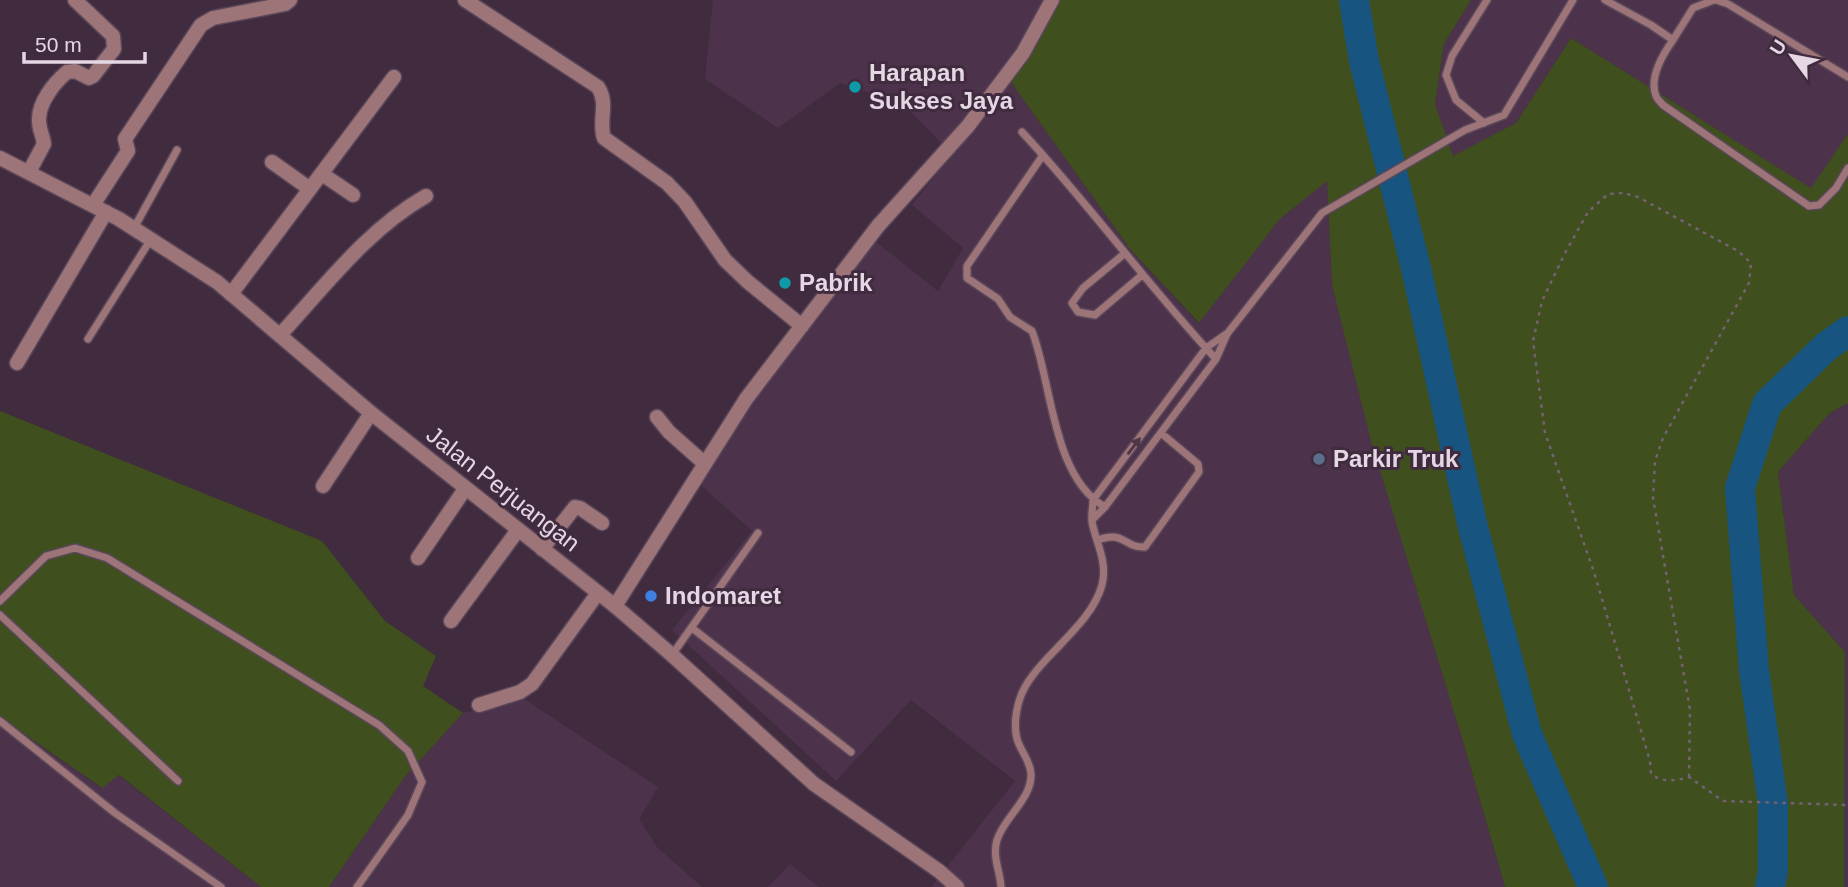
<svg xmlns="http://www.w3.org/2000/svg" width="1848" height="887" font-family="Helvetica,sans-serif">
  <rect width="100%" height="100%" fill="#402b3f"/>
  <!-- built -->
  <path fill="#4d324b" d="M713,0h332l-37,78 122,171 68,74 82,-104 47,-39 5,105 173,602h-574l84,-106 -104,-81 -75,81 -164,-151 80,-99 -57,-51 88,-117 88,-125 67,53 25,-43 -51,-43 40,-51 -48,-49 -64,-22 -62,45 -73,-49z
    M1471,0h377v134l-36,55 -241,-151 -55,85 -63,34 -18,-52 9,-61z
    M1848,403v484h-4l1,-235 -51,-57 -16,-123 52,-59z
    M524,699l134,88 -19,32 18,28 45,40h-373l75,-109 59,-65z
    M0,717l101,71 17,-13 143,112h-261z
    M790,864l29,23h-51z"/>
  <!-- green -->
  <path fill="#3f4f1d" fill-rule="evenodd" d="M1045,0h426l-27,44 -9,60 18,52 63,-33 55,-85 240,150 37,-54v269l-18,10 -52,59 16,123 51,57 -1,235h-339l-40,-139 -94,-307 -39,-156 -5,-104 -47,38 -81,104 -69,-74 -122,-171zM1415,265l15,58 33,154 -6,-23z
    M0,411l322,130 63,80 51,35 -13,30 40,27 -59,65 -75,109h-68l-142,-112 -17,13 -102,-71z"/>
  <g fill="none" stroke-linecap="round" stroke-linejoin="round">
    <!-- river -->
    <path stroke="#175580" stroke-width="30" d="M1354,0l10,61 52,207 57,259 54,207 66,153
      M1770,887l3,-16v-67l-19,-134 -14,-182 27,-84 60,-58 21,-15"/>
    <defs>
      <path id="service" d="M1605,0l46,25 22,15 20,-32 21,-8
        M1716,0l12,4 120,73
        M1673,40c-10,14 -24,38 -17,56 1,4 5,6 7,9l146,101 10,-1 17,-17 12,-20
        M1484,123l-28,-23 -10,-25 6,-19 35,-56
        M1022,132c68,73 126,154 194,227
        M1043,155l-76,111v12l31,21 12,18 22,14c20,51 20,146 73,176
        M134,228l43,-78
        M1124,254l-41,34 -11,15 6,9 17,3 47,-40
        M88,339l63,-100
        M1092,520l13,-13 111,-148 11,-25 95,-121 143,-83 39,-15 69,-115
        M1098,540c27,-10 25,8 47,7l54,-75 -1,-8 -37,-31
        M0,601l46,-45 29,-8 32,10 272,167 29,26 14,31 -14,33 -51,72
        M0,615l178,166
        M692,628l159,124
        M672,655l86,-122
        M0,721l115,92 106,74
        M1001,887c-1,-17 -9,-30 -4,-47 7,-23 35,-41 34,-66 -1,-14 -10,-22 -14,-35 -4,-16 0,-38 8,-52 19,-34 66,-62 77,-102 6,-23 -6,-42 -10,-63 -1,-7 1,-15 1,-22l113,-152 20,-14"/>
      <path id="minor" d="M465,0l133,87c11,17 0,34 6,51l63,45 18,19 40,58 23,22 54,44
        M272,162l38,27
        M29,172l15,-28c-1,-8 -5,-15 -5,-23 -1,-18 15,-38 28,-49l8,-1 14,7 4,-2 21,-27 -1,-13 -38,-36
        M322,174l31,21
        M93,205l35,-54 -3,-12 76,-114 12,-7 72,-14 5,-4
        M231,294l163,-217
        M280,335c45,-49 88,-106 146,-139
        M17,363l89,-151
        M657,417l12,15 35,31
        M323,486l48,-73
        M542,549l33,-42 5,1 22,15
        M418,558l47,-69
        M615,606l131,-207 132,-173 90,-100 55,-73 29,-53
        M451,621l67,-91
        M479,705l41,-13 12,-8 66,-91"/>
      <path id="tertiary" d="M0,158l119,61 98,63 154,131 244,193 57,49 142,129 125,87 18,16"/>
    </defs>
    <!-- service casing -->
    <use href="#service" stroke="#5a4759" stroke-width="10"/>
    <!-- minor casing -->
    <use href="#minor" stroke="#5a4759" stroke-width="17"/>
    <!-- tertiary casing -->
    <use href="#tertiary" stroke="#5a4759" stroke-width="17"/>
    <!-- path -->
    <path stroke="#746173" stroke-width="2.5" stroke-dasharray="3.5 5" stroke-linecap="butt" d="M1689,777l1,-67 -37,-212 2,-37 8,-23 86,-155 2,-20 -13,-12 -100,-54 -14,-4 -16,1 -20,18 -23,41 -23,48 -9,40 12,92 49,139 56,189 1,13c12,9 24,7 38,3l34,24 125,4"/>
    <!-- service -->
    <use href="#service" stroke="#9d7477" stroke-width="7"/>
    <!-- minor -->
    <use href="#minor" stroke="#9d7477" stroke-width="14"/>
    <!-- tertiary -->
    <use href="#tertiary" stroke="#9d7477" stroke-width="14"/>
  </g>
  <!-- one-way arrows -->
  <defs><path id="oneway-solid" d="M-6-.8H1V-3.2L6.5 0L1 3.2V.8H-6Z" transform="scale(1.75)"/></defs>
  <use fill="#4e3647" href="#oneway-solid" transform="translate(1134 446) rotate(-53)"/>
  <!-- markers -->
  <g fill="#0f9aa8" stroke="#402b3f" stroke-width="2.5">
    <circle cx="855" cy="87" r="7"/>
    <circle cx="785" cy="283" r="7"/>
  </g>
  <circle fill="#5c6f8a" stroke="#402b3f" stroke-width="2.5" cx="1319" cy="459" r="7"/>
  <circle fill="#3f7fe0" stroke="#402b3f" stroke-width="2.5" cx="651" cy="596" r="7"/>
  <g text-anchor="middle" stroke-width="6" stroke-linejoin="round" paint-order="stroke">
    <!-- poi labels -->
    <g font-size="24" font-weight="bold" fill="#e5d7e3" stroke="#402b3f" text-anchor="start">
      <text x="869" y="81">Harapan<tspan x="869" dy="28">Sukses Jaya</tspan></text>
      <text x="799" y="291">Pabrik</text>
      <text x="1333" y="467">Parkir Truk</text>
      <text x="665" y="604">Indomaret</text>
    </g>
    <!-- street labels -->
    <g font-size="24" fill="#e5d7e3" stroke="#402b3f">
      <text transform="translate(503 489) rotate(38)" y="8">Jalan Perjuangan</text>
    </g>
  </g>
  <!-- north arrow -->
  <g transform="translate(1792 56) rotate(302)" stroke="#402b3f" stroke-width="5" paint-order="stroke">
  <path d="M0-5L12 26L0 18L-12 26Z" fill="#e5d7e3"/>
  <text y="-10" font-size="19" font-weight="bold" text-anchor="middle" fill="#e5d7e3">U</text>
  </g>
  <!-- scale -->
  <path d="M24 52v10h121v-10" fill="none" stroke="#e5d7e3" stroke-width="3.5"/>
  <text x="35" y="52" font-size="21" fill="#e5d7e3" stroke="#402b3f" stroke-width="5" paint-order="stroke">50 m</text>
</svg>
